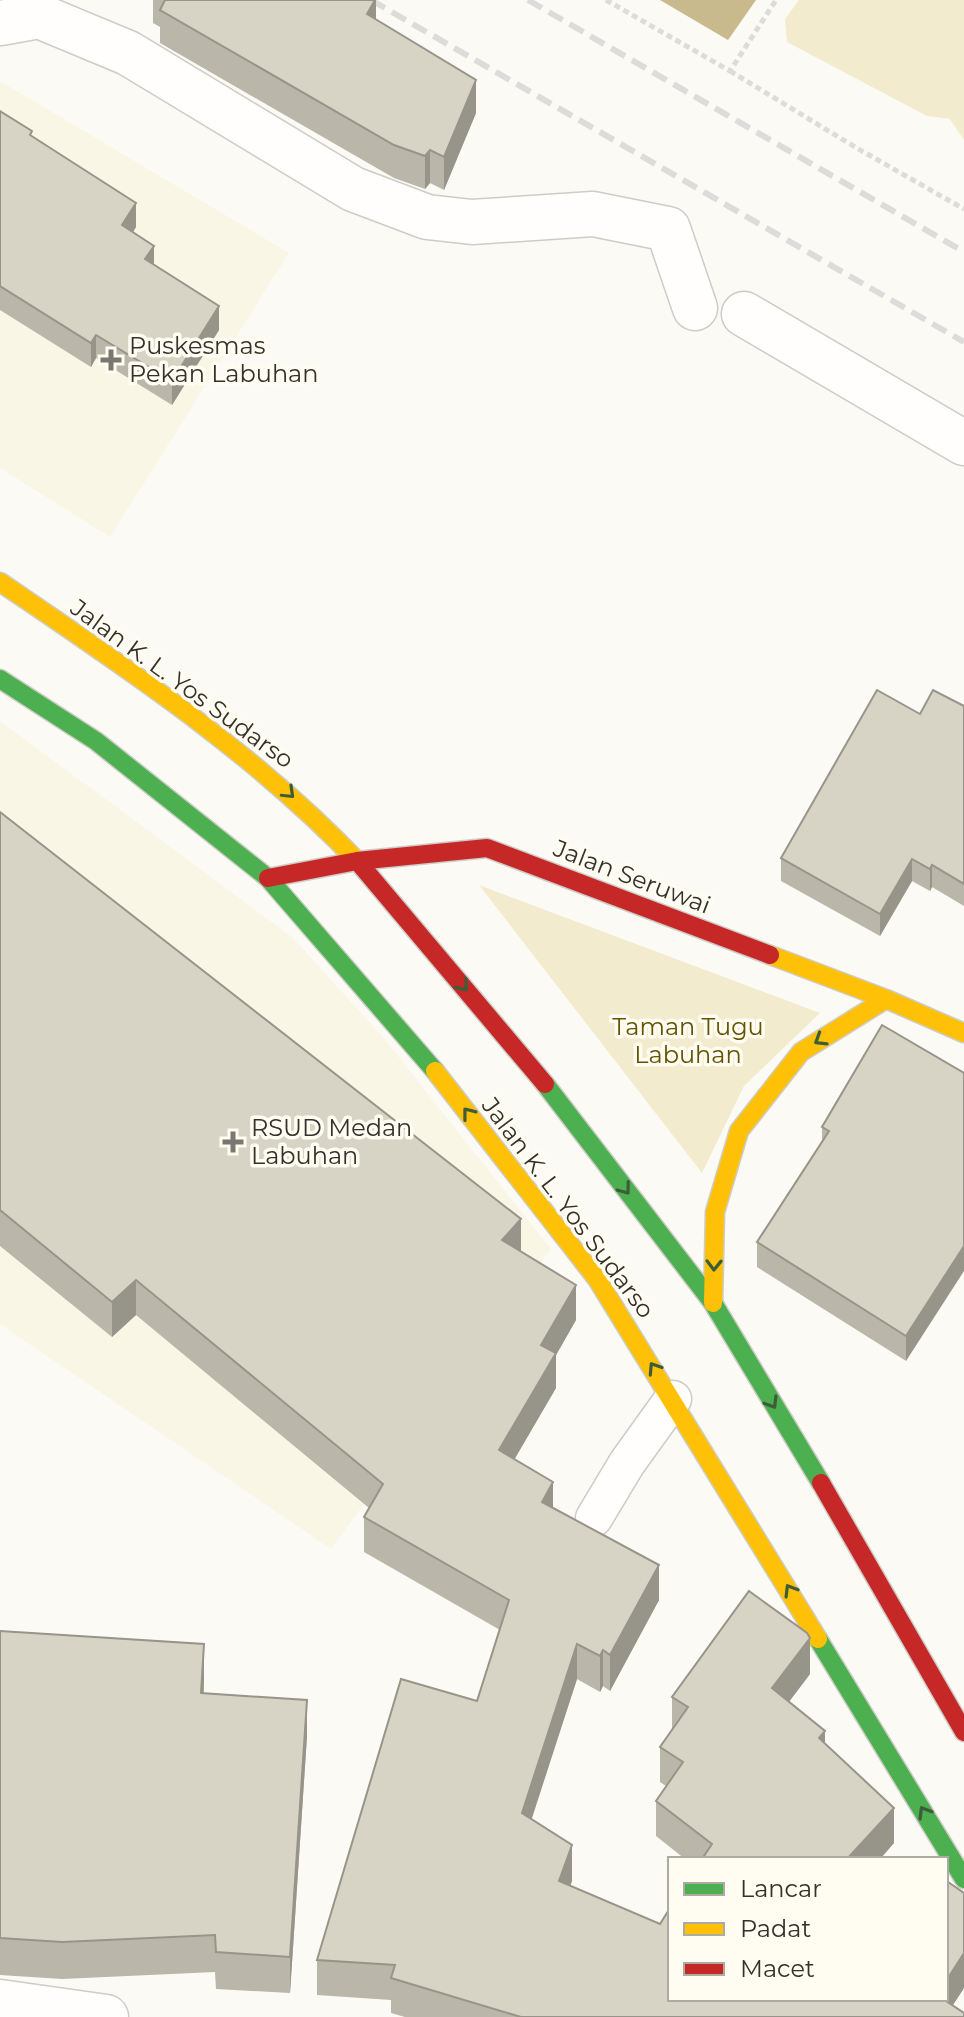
<svg xmlns="http://www.w3.org/2000/svg" width="964" height="2017" font-family="Montserrat,sans-serif">
  <rect width="100%" height="100%" fill="#fcfaf4"/>
  <!-- built -->
  <path fill="#faf6e5" d="M0,81l289,172 -179,284 -110,-69z
    M0,721l292,216 90,99 169,213 -220,300 -331,-225z"/>
  <!-- green -->
  <path fill="#f3ebce" d="M799,0h165v140l-14,-21 -23,-3 -140,-74 -2,-23z
    M479,885l341,128 -76,73 -42,87z"/>
  <!-- water -->
  <path fill="#c8ba8c" d="M660,0h96l-28,40z"/>
  <g fill="none" stroke-linecap="round" stroke-linejoin="round">
    <defs>
      <path id="lane" d="M594,1518l33,-55 46,-64"/>
      <path id="street" d="M0,23l39,-7 89,37 225,136 74,28 45,5 121,-8 75,15 27,79
        M744,314l220,129
        M0,2002l106,15"/>
      <path id="fast" d="M0,679l96,62 172,137 167,193
        M545,1084l168,219 108,180
        M818,1639l146,240"/>
      <path id="slow" d="M0,582c125,85 254,170 359,281
        M770,955l116,44 78,34
        M435,1071l162,208 221,360
        M713,1303l2,-91 24,-81 62,-79 85,-53"/>
      <path id="jam" d="M359,863l186,221
        M268,878l89,-17 130,-13 283,107
        M821,1483l143,249"/>
    </defs>
    <!-- lane casing -->
    <use href="#lane" stroke="#ceccc6" stroke-width="39"/>
    <!-- street casing -->
    <use href="#street" stroke="#ceccc6" stroke-width="47"/>
    <!-- fast casing -->
    <use href="#fast" stroke="#ceccc6" stroke-width="21"/>
    <!-- slow casing -->
    <use href="#slow" stroke="#ceccc6" stroke-width="21"/>
    <!-- jam casing -->
    <use href="#jam" stroke="#ceccc6" stroke-width="21"/>
    <!-- path -->
    <path stroke="#dddcda" stroke-width="5" stroke-dasharray="6 4" stroke-linecap="butt" d="M606,0l124,71 46,-71
      M730,71l125,76 109,62"/>
    <!-- lane -->
    <use href="#lane" stroke="#fffefd" stroke-width="36"/>
    <!-- street -->
    <use href="#street" stroke="#fffefd" stroke-width="44"/>
    <!-- fast -->
    <use href="#fast" stroke="#4caf50" stroke-width="18"/>
    <!-- slow -->
    <use href="#slow" stroke="#ffc107" stroke-width="18"/>
    <!-- jam -->
    <use href="#jam" stroke="#c62828" stroke-width="18"/>
    <!-- rail -->
    <path stroke="#dddcda" stroke-width="6" stroke-dasharray="16 8" stroke-linecap="butt" d="M371,0l593,342
      M528,0l436,252"/>
  </g>
  <!-- wall -->
  <path fill="#bab6a9" d="M153,0h223v20l100,93 -32,77 -14,-7 -5,6 -31,-11 -234,-135v-16l-7,-4z
    M0,111l136,116 -3,5 21,33 65,65 -47,75 -76,-47 -5,9 -91,-57z
    M964,706v200l-32,-19 -2,4 -18,-10 -32,55 -99,-55v-23z
    M0,812l521,440 55,68 -20,35v33l-42,71 39,49 106,92 -49,91 -7,-5 -3,6 -23,-13 -46,140 41,62 -2,5 100,113h276l18,-11 -11,17 11,12h-559l-14,-4v-13l-74,-5v-35l160,-259 23,-71 -136,-78v-35l5,-9 -233,-193 -24,22 -112,-91z
    M964,1073l-58,288 -149,-94v-25l65,-100v-15z
    M0,1631l204,50v12l103,43 -17,257 -74,-4 -1,-17 -153,7 -62,-4z
    M810,1674l-21,28 36,41 69,100 -14,16h-195l-29,-23v-35l10,-15 -6,-4v-35l12,-17v-33z"/>
  <!-- shaded-wall -->
  <path fill="#97948a" d="M375,0h1v31l-9,-17z
    M476,80v33l-32,77v-33z
    M430,150v33l-5,6v-33z
    M136,203v24l-14,22v-24z
    M154,246v24l-9,-11z
    M219,306v24l-47,75v-24z
    M96,335v23l-5,9v-24z
    M912,859v22l-32,55v-22z
    M932,865v22l-2,4v-22z
    M521,1219v36l-19,-15z
    M964,1246v25l-58,90v-25z
    M136,1280v35l-24,22v-35z
    M576,1285v35l-20,35v33l-57,98v-36l42,-105z
    M553,1482v35l-11,-15z
    M659,1565v35l-49,91v-36z
    M810,1638v36l-38,50v-36z
    M204,1644v37l-3,49v-37z
    M577,1644v35l-55,170v-36z
    M603,1650v36l-3,6v-36z
    M307,1700v36l-17,257v-36z
    M825,1731v35l-6,-28z
    M894,1808v35l-14,16h-33z
    M572,1845v36l-13,35v-35z
    M964,1953v35l-19,29 -8,-18h9v-18z"/>
  <!-- building -->
  <path fill="#d8d4c5" stroke="#97948a" stroke-width="2" d="M165,0h210l-8,14 109,66 -32,77 -14,-7 -5,6 -31,-11 -234,-135z
    M0,111l32,20 -2,4 106,68 -14,22 32,21 -9,13 74,47 -47,75 -76,-46 -5,8 -91,-57z
    M877,690l43,24 13,-24 31,16v178l-32,-19 -2,4 -18,-10 -32,55 -99,-56z
    M0,812l521,407 -19,21 74,45 -35,60 15,8 -57,97 54,32 -11,20 117,63 -49,90 -7,-5 -3,6 -23,-12 -55,169 50,32 -13,36 101,43 10,-16v91h273l21,14v4h-443l-130,-39 4,-13 -78,-5 84,-281 76,22 32,-101 -145,-83 19,-33 -247,-204 -24,22 -112,-92z
    M882,1025l82,48v173l-58,90 -149,-94 72,-111 -7,-4z
    M749,1591l58,42 3,5 -38,50 53,43 -6,7 75,70 -47,51h-145l10,-15 -56,-43 27,-39 -23,-15 28,-40 -16,-10z
    M0,1631l204,13 -3,49 106,7 -17,257 -74,-5 -1,-17 -153,7 -62,-4z
    M948,1882l16,11v60l-18,28v-96z"/>
  <!-- one-way arrows -->
  <defs><path id="oneway-chevron" d="M-2-3.5L2.5 0L-2 3.5" fill="none" stroke-width="1.6" stroke-linecap="round" stroke-linejoin="round" transform="scale(2)"/></defs>
  <g stroke="#3c5d37">
    <use href="#oneway-chevron" transform="translate(289 793) rotate(44)"/>
    <use href="#oneway-chevron" transform="translate(463 986) rotate(50)"/>
    <use href="#oneway-chevron" transform="translate(820 1040) rotate(148)"/>
    <use href="#oneway-chevron" transform="translate(468 1113) rotate(-128)"/>
    <use href="#oneway-chevron" transform="translate(625 1189) rotate(53)"/>
    <use href="#oneway-chevron" transform="translate(714 1265) rotate(91)"/>
    <use href="#oneway-chevron" transform="translate(654 1368) rotate(-123)"/>
    <use href="#oneway-chevron" transform="translate(772 1403) rotate(59)"/>
    <use href="#oneway-chevron" transform="translate(790 1590) rotate(-121)"/>
    <use href="#oneway-chevron" transform="translate(924 1812) rotate(-121)"/>
  </g>
  <!-- markers -->
  <g fill="#797771" stroke="#fffcf1" stroke-width="3">
    <path d="M107 348h8v8h8v8h-8v8h-8v-8h-8v-8h8z"/>
    <path d="M229 1130h8v8h8v8h-8v8h-8v-8h-8v-8h8z"/>
  </g>
  <g text-anchor="middle" stroke-width="7" stroke-linejoin="round" paint-order="stroke">
    <!-- poi labels -->
    <g font-size="24" fill="#33312a" stroke="#fffcf1" text-anchor="start">
      <text x="129" y="354">Puskesmas<tspan x="129" dy="28">Pekan Labuhan</tspan></text>
      <text x="251" y="1136">RSUD Medan<tspan x="251" dy="28">Labuhan</tspan></text>
    </g>
    <!-- street labels -->
    <g font-size="24" fill="#33312a" stroke="#fffcf1">
      <text transform="translate(182 684) rotate(36)" y="8">Jalan K. L. Yos Sudarso</text>
      <text transform="translate(632 877) rotate(21)" y="8">Jalan Seruwai</text>
      <text transform="translate(568 1208) rotate(53)" y="8">Jalan K. L. Yos Sudarso</text>
    </g>
    <!-- park labels -->
    <g font-size="24" fill="#645200" stroke="#fffcf1">
      <text x="688" y="1035">Taman Tugu<tspan x="688" dy="28">Labuhan</tspan></text>
    </g>
  </g>
  <!-- legend -->
  <rect x="668" y="1857" width="280" height="144" fill="#fffcf1" stroke="#adaba1" stroke-width="2"/>
  <rect x="684" y="1883" width="40" height="12" fill="#4caf50" stroke="#adaba1" stroke-width="2"/>
  <text x="740" y="1897" font-size="24" fill="#33312a">Lancar</text>
  <rect x="684" y="1923" width="40" height="12" fill="#ffc107" stroke="#adaba1" stroke-width="2"/>
  <text x="740" y="1937" font-size="24" fill="#33312a">Padat</text>
  <rect x="684" y="1963" width="40" height="12" fill="#c62828" stroke="#adaba1" stroke-width="2"/>
  <text x="740" y="1977" font-size="24" fill="#33312a">Macet</text>
</svg>
